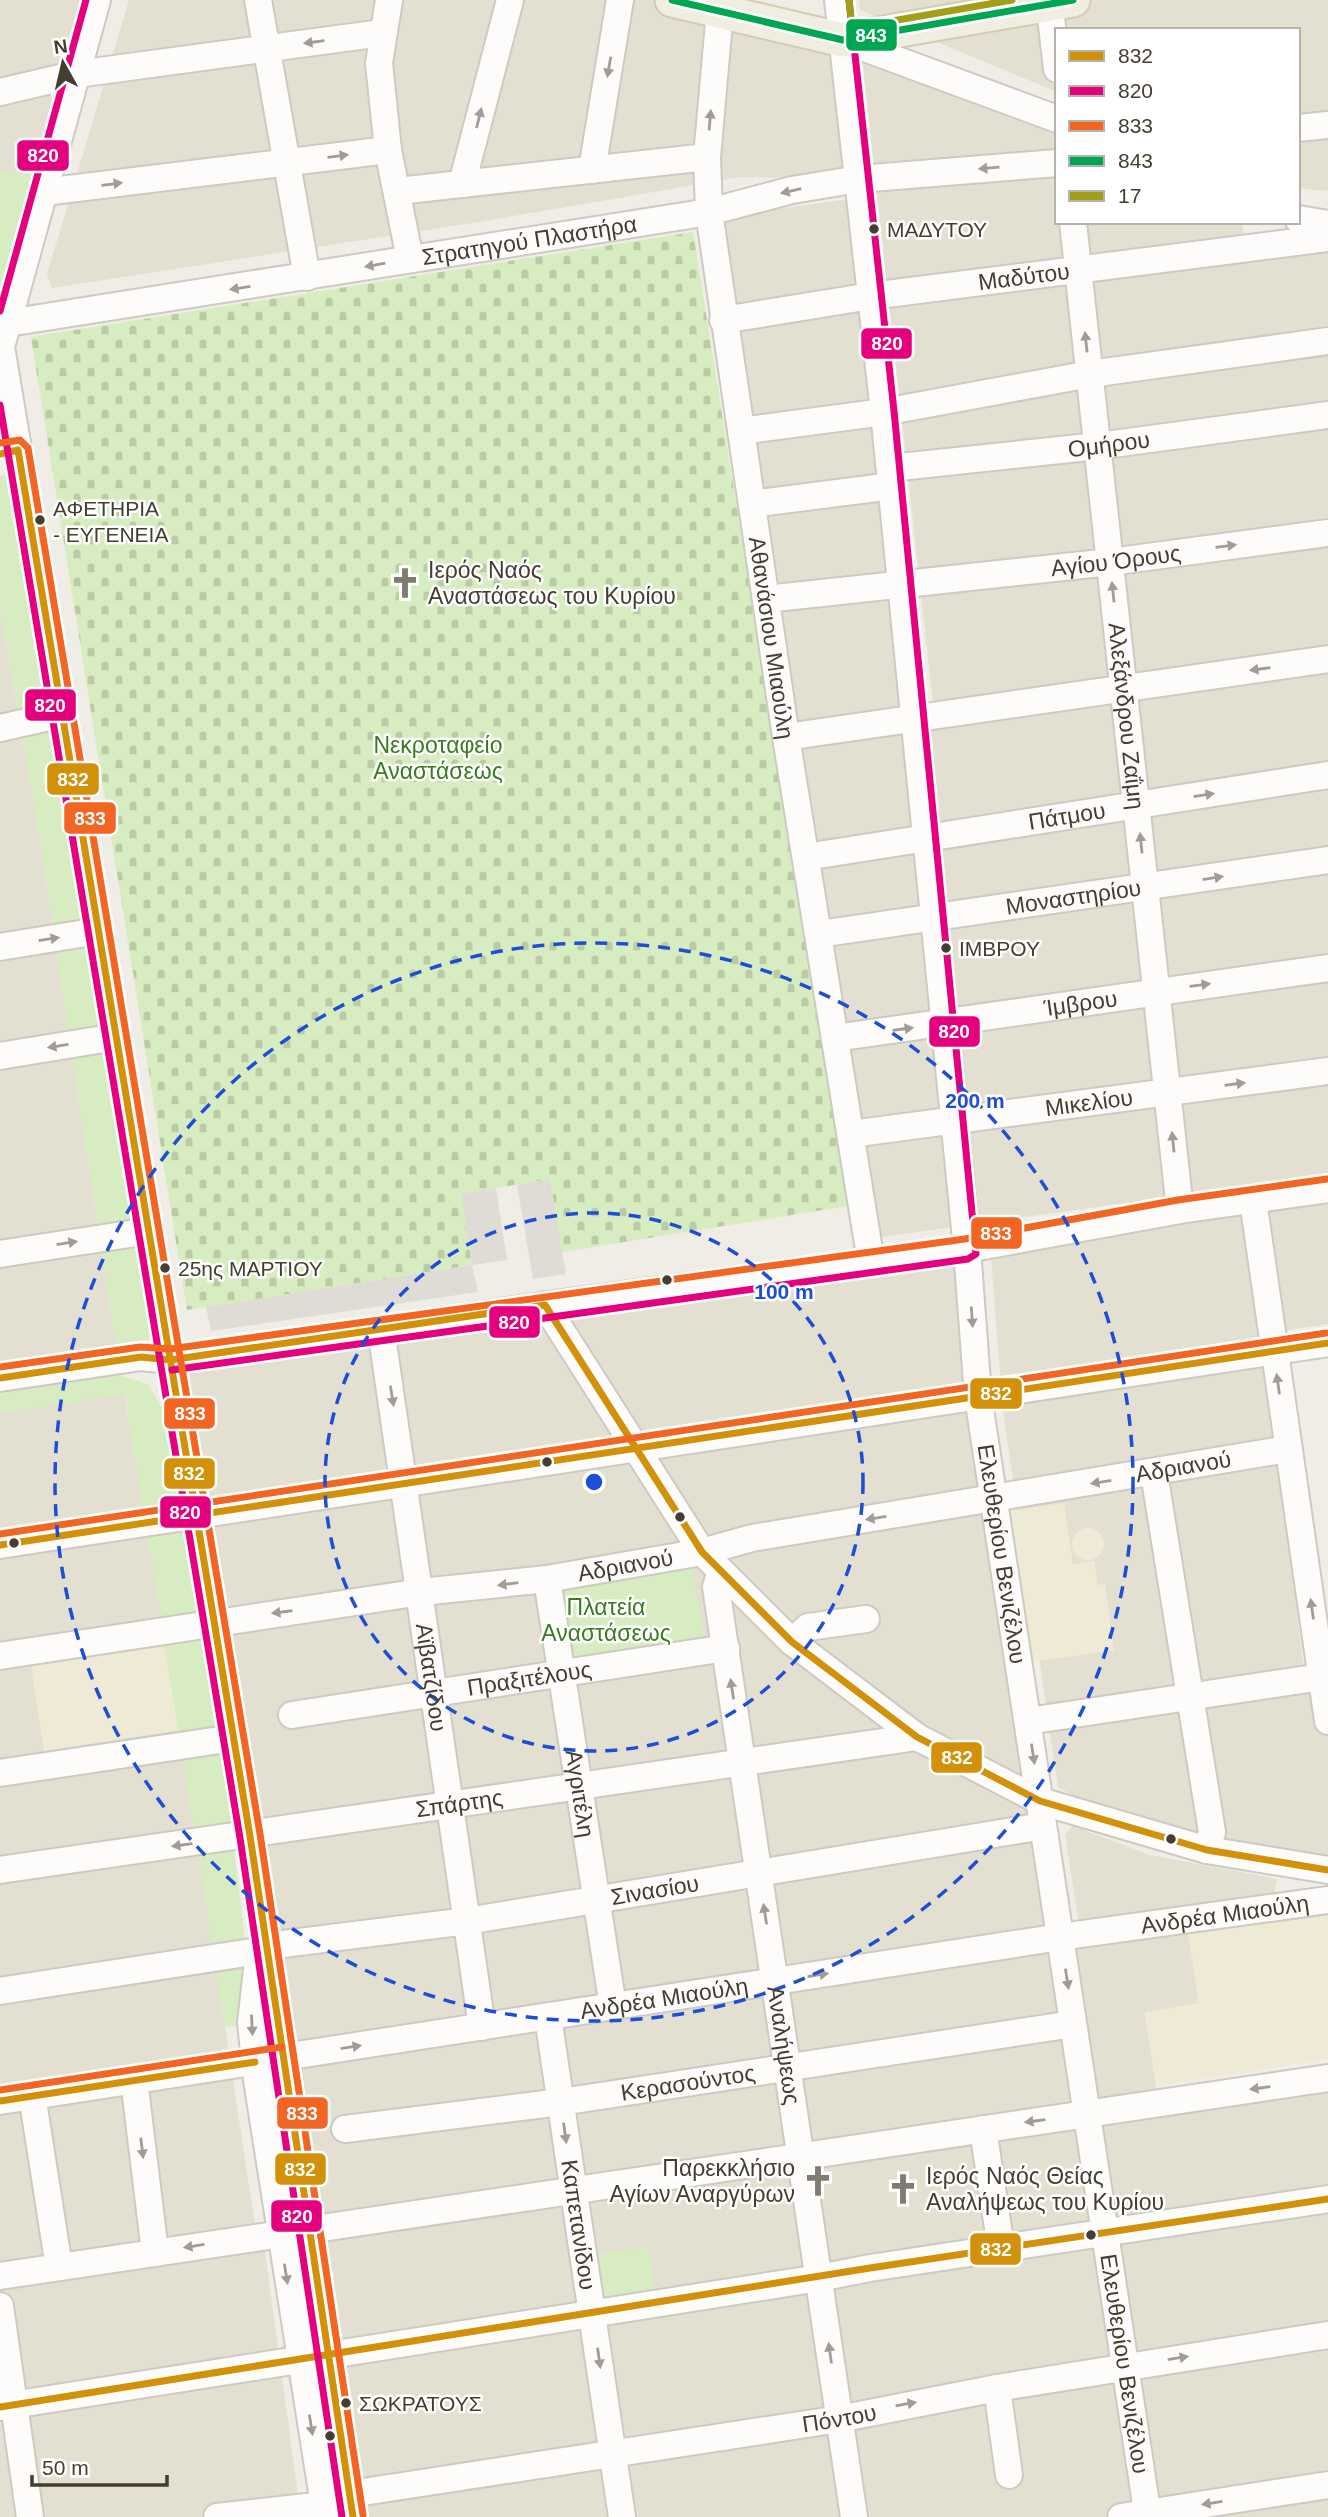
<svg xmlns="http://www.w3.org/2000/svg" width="1328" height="2517" font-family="Helvetica,sans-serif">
  <defs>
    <pattern id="cemetery-stones" width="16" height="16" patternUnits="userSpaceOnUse" patternTransform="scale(1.75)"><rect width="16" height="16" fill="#d8ecc1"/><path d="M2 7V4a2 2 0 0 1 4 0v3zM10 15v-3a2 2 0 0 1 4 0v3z" fill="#bbcba6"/></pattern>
  </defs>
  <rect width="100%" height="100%" fill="#efede5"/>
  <!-- residential -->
  <path fill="#e4e0d1" d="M0,0h93l-40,166 -53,8z
    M129,0h564l150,24 9,151 -27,4 -84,-2 -262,45 -427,66 -5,-14z
    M859,0h469v191l-30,-3v-158h-241v62l-197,-82z
    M860,38l197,94v90h185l6,39 80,-10v396l-395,57z
    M849,199l59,520 -122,18 -81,-518z
    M0,608l35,200 81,536 51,301 88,580 -255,38z
    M1328,666v509l-454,63 -76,-495z
    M1328,1199v125l-66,10 44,352 22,-3v177l-89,-14 -150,-41 -31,-18 -55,-376 -13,-165z
    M962,1251l95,675 -764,120 -105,-677z
    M1073,1826l77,29 127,24 -3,15 -89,14 14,95 -54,10 15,99 168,-24v429h-966l-68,-453 788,-120 -17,-109z
    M264,2244l37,273h-301v-233z"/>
  <!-- education -->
  <path fill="#eeead6" d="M1064,1503l9,61 21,-3 4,24 7,-1 9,66 -88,13 -22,-151z
    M1072 1544a16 16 0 1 1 32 0a16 16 0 1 1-32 0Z
    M167,1645l13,85 -136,21 -13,-86z
    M1328,1910v149l-172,27 -11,-74 54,-9 -11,-70z"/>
  <!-- green -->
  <path fill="#d8ecc1" d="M53,166l-37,119 -16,3v-114z
    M6,474l149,859 -5,6 -34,5 -81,-536 -35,-200v-132z
    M121,1376l27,8 13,22 72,417c0,41 9,75 11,114 1,30 -3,58 -5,88l-14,2 -100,-633 -125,19v-19z
    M692,1566l13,79 -139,23 -13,-79z
    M276,2090l19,119h-5l-20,-113z
    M648,2247l6,43 -55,8 -6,-43z"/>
  <!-- cemetery -->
  <path fill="url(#cemetery-stones)" d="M693,232l155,974 -286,46 -12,-73 -89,15 11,71 -285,45 -156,-973z"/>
  <!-- parking -->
  <path fill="#dedcd5" d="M550,1179l16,95 -33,5 -16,-94z
    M496,1188l11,72 -35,5 6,27 -267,39 -5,-24 266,-42 -11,-71z"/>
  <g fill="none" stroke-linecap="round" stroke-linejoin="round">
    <defs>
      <g id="minor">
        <path d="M97,0l-96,347 249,1489 103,681"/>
        <path d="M258,0l49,277"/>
        <path d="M389,0l-10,63 9,87 22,109"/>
        <path id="s1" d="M838,0l46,412 83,837 11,147 170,1121"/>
        <path d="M1049,0l8,69"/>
        <path id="s2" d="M720,11l-13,146 2,55 77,525 85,525"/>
        <path d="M843,40l214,79"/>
        <path d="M0,92l77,-18 305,-41"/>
        <path d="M1298,128l30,-3"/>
        <path d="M592,170l28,-170"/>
        <path d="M462,184l48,-184"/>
        <path d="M398,191l309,-34"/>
        <path d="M44,192l344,-42"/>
        <path d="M1298,219l30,5"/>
        <path id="s3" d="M1073,222l107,988"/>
        <path id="s4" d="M723,320l148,-24 457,-58"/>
        <path id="s5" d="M0,321l8,2 701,-111 83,-22 67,-11 198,-16"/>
        <path d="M741,431l143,-19 206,-38 238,-33"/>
        <path id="s6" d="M890,468l208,-22 230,-31"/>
        <path d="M752,504l140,-18"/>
        <path id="s7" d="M766,599l344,-37 218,-29"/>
        <path d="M0,728l62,-14"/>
        <path d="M786,737l542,-78"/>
        <path id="s8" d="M806,857l522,-82"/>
        <path id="s9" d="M819,934l509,-74"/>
        <path d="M0,947l98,-16"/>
        <path id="s10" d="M835,1038l493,-70"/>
        <path d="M0,1056l116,-19"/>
        <path id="s11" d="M851,1134l477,-63"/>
        <path d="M1253,1200l75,521"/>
        <path d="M0,1254l149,-23"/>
        <path d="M545,1305l157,247 90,90 125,95 123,64 167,49 121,20"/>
        <path id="s12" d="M381,1329l101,698"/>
        <path d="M0,1378l141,-21 29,3 392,-57 405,-54 213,-39 148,-21"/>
        <path d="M1154,1473l58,359 -5,18"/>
        <path d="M0,1545l1328,-202"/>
        <path id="s13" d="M720,1573l-4,14 138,930"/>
        <path id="s14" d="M547,1579l66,428"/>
        <path d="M792,1642l16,-15 58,-8"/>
        <path id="s15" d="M0,1656l421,-64 126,-13 155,-27 50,-14 536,-89"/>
        <path id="s16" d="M292,1715l434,-67"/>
        <path d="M1028,1721l300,-45"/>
        <path d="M0,1773l233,-35"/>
        <path id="s17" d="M0,1870l917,-133"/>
        <path id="s18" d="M267,1946l200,-25 576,-95"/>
        <path d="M259,1952l-8,71 6,57 69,437"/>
        <path d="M0,1991l259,-40"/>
        <path id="s19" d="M548,2017l74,500"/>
        <path d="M134,2080l21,172"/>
        <path d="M32,2095l27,172"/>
        <path id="s20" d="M0,2101l1060,-164 268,-37"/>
        <path id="s21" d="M345,2129l216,-27 512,-78"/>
        <path d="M983,2129l18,119"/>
        <path d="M0,2276l1328,-198"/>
        <path d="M0,2306l30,211"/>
        <path d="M997,2388l12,87"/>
        <path d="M0,2407l819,-129 51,-10 458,-69"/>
        <path id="s22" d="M350,2494l489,-75 158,-31 331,-53"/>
        <path d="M217,2517l107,-12"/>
        <path d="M1121,2517l207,-32"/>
      </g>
      <path id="major" d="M672,0l171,40 230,-40"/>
    </defs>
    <!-- minor casing -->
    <use href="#minor" stroke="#cccac3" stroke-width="30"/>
    <!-- major casing -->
    <use href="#major" stroke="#d3ccb0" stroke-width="37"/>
    <!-- minor -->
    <use href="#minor" stroke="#fdfcfb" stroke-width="26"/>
    <!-- major -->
    <use href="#major" stroke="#f0ede1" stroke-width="33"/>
    <defs>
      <path id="bus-1" d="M0,454l18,-4 232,1386 103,681
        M0,1378l141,-21 29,3 375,-55 157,247 90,90 125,95 123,64 167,49 121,20
        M0,1545l1328,-202
        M0,2101l255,-39
        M0,2407l870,-139 458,-69"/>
      <path id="bus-2" d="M0,311l86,-311
        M0,405l240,1433 102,679
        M172,1370l796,-111 8,-5 -82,-843 -45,-411"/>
      <path id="bus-3" d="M0,443l20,-3 8,8 232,1386 103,681
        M0,1367l140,-20 30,2 795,-110 213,-39 149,-21
        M0,1534l1326,-201
        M0,2090l282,-43"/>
      <path id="bus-4" d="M672,0l171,40 230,-40"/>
      <path id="bus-5" d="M849,0l3,28 160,-28"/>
    </defs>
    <!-- bus-1 casing -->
    <use href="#bus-1" stroke="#fff" stroke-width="12"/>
    <!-- bus-2 casing -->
    <use href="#bus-2" stroke="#fff" stroke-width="12"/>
    <!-- bus-3 casing -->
    <use href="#bus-3" stroke="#fff" stroke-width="12"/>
    <!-- bus-4 casing -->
    <use href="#bus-4" stroke="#fff" stroke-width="12"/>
    <!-- bus-5 casing -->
    <use href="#bus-5" stroke="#fff" stroke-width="12"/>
    <!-- bus-1 -->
    <use href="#bus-1" stroke="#d3910a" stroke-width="7"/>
    <!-- bus-2 -->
    <use href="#bus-2" stroke="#e5007d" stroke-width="7"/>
    <!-- bus-3 -->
    <use href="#bus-3" stroke="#f26522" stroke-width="7"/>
    <!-- bus-4 -->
    <use href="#bus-4" stroke="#00a651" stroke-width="7"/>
    <!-- bus-5 -->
    <use href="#bus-5" stroke="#a29e18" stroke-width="7"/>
  </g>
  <!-- one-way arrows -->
  <defs><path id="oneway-solid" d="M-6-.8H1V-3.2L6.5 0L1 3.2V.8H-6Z" transform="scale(1.75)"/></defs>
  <g fill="#a09d96">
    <use href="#oneway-solid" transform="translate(314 42) rotate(172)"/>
    <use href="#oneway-solid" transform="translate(609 67) rotate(100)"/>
    <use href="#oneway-solid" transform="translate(479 118) rotate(-76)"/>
    <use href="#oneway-solid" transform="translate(710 120) rotate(-85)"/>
    <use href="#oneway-solid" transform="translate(338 156) rotate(-7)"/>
    <use href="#oneway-solid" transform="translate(989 168) rotate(175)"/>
    <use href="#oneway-solid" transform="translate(112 184) rotate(-7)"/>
    <use href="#oneway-solid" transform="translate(791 191) rotate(167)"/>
    <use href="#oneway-solid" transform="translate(375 265) rotate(170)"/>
    <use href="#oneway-solid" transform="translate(240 288) rotate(171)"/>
    <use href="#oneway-solid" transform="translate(1086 342) rotate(-96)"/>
    <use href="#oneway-solid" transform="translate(1226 546) rotate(-7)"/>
    <use href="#oneway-solid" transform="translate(1113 592) rotate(-96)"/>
    <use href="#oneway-solid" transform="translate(1260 669) rotate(172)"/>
    <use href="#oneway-solid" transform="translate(1204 795) rotate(-9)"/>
    <use href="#oneway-solid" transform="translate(1141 843) rotate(-96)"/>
    <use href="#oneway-solid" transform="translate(1213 878) rotate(-9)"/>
    <use href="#oneway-solid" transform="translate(49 939) rotate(-9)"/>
    <use href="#oneway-solid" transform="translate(1200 985) rotate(-7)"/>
    <use href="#oneway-solid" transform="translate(903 1029) rotate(-8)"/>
    <use href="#oneway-solid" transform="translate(58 1046) rotate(171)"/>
    <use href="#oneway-solid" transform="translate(1235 1084) rotate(-8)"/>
    <use href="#oneway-solid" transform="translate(1173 1142) rotate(-96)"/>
    <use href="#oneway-solid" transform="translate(67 1243) rotate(-9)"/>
    <use href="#oneway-solid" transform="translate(972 1317) rotate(86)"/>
    <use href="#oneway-solid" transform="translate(1278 1384) rotate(-98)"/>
    <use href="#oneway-solid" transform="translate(392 1396) rotate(81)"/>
    <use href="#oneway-solid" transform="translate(1101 1482) rotate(171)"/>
    <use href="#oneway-solid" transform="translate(876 1518) rotate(171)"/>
    <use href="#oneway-solid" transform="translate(508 1584) rotate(173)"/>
    <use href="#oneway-solid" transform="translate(1312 1609) rotate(-98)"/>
    <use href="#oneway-solid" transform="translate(282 1612) rotate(172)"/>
    <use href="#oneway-solid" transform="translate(732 1689) rotate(-99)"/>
    <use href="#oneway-solid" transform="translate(1033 1754) rotate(81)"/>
    <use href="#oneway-solid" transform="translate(182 1845) rotate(172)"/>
    <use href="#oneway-solid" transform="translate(765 1914) rotate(-99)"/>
    <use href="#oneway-solid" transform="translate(818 1975) rotate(-9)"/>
    <use href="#oneway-solid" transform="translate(1067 1979) rotate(81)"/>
    <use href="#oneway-solid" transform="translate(252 2025) rotate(87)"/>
    <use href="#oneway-solid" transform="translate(351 2047) rotate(-9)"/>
    <use href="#oneway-solid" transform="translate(1260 2088) rotate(172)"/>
    <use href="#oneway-solid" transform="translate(1035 2121) rotate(172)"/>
    <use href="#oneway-solid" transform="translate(565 2133) rotate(82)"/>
    <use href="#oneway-solid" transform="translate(142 2148) rotate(83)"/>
    <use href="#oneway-solid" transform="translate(194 2246) rotate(171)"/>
    <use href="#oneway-solid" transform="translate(286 2274) rotate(81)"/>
    <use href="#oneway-solid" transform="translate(830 2353) rotate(-98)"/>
    <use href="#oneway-solid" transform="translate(599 2358) rotate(82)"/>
    <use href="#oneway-solid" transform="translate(1178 2358) rotate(-9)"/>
    <use href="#oneway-solid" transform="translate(906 2404) rotate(-10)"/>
    <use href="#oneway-solid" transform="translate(311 2425) rotate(81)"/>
    <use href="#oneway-solid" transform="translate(1212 2503) rotate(171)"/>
  </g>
  <!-- distance rings -->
  <g fill="none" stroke="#1d4ed8" stroke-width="3.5" stroke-dasharray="12 9">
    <circle cx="594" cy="1482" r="269"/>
    <circle cx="594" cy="1482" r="539"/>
  </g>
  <!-- icons -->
  <defs>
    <symbol id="church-bare" viewBox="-9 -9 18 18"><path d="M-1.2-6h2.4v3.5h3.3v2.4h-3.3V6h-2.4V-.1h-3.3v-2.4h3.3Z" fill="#807b70" stroke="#fff" stroke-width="2.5" paint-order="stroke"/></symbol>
  </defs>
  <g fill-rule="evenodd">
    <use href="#church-bare" x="383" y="561" width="44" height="44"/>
    <use href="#church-bare" x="796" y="2159" width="44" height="44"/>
    <use href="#church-bare" x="881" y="2167" width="44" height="44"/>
  </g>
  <!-- markers -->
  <g fill="#443e31" stroke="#fff" stroke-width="2.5">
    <circle cx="874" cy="229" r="6"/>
    <circle cx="40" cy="520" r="6"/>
    <circle cx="946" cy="948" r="6"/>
    <circle cx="165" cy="1268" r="6"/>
    <circle cx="667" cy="1280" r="6"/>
    <circle cx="547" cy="1462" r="6"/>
    <circle cx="680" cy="1517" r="6"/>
    <circle cx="14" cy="1543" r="6"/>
    <circle cx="1171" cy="1839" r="6"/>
    <circle cx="1091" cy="2235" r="6"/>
    <circle cx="346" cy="2403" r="6"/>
    <circle cx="330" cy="2436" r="6"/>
  </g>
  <g text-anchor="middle" stroke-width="5" stroke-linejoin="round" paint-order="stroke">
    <!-- bus labels -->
    <g font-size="21" fill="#443e31" stroke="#fff" text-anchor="start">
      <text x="887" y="237">ΜΑΔΥΤΟΥ</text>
      <text x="53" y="516">ΑΦΕΤΗΡΙΑ<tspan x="53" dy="26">- ΕΥΓΕΝΕΙΑ</tspan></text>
      <text x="959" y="956">ΙΜΒΡΟΥ</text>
      <text x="178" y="1276">25ης ΜΑΡΤΙΟΥ</text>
      <text x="359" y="2411">ΣΩΚΡΑΤΟΥΣ</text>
    </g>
    <!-- street labels -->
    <g font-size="23" fill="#443e31" stroke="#fff">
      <text dy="8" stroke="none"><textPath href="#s5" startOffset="536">Στρατηγού Πλαστήρα</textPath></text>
      <text dy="8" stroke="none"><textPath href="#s4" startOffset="304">Μαδύτου</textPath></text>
      <text dy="8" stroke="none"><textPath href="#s6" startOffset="220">Ομήρου</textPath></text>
      <text dy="8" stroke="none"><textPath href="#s7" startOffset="352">Αγίου Όρους</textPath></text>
      <text dy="8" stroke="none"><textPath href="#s2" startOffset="632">Αθανάσιου Μιαούλη</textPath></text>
      <text dy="8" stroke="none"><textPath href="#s3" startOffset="497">Αλεξάνδρου Ζαΐμη</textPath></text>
      <text dy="8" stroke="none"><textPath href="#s8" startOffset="264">Πάτμου</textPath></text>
      <text dy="8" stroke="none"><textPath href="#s9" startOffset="257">Μοναστηρίου</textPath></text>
      <text dy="8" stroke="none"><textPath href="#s10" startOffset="248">Ίμβρου</textPath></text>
      <text dy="8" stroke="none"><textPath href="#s11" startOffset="240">Μικελίου</textPath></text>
      <text dy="8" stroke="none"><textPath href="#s15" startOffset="1199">Αδριανού</textPath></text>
      <text dy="8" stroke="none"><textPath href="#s1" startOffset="1563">Ελευθερίου Βενιζέλου</textPath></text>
      <text dy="8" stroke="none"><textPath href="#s15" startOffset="632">Αδριανού</textPath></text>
      <text dy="8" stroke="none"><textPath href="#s12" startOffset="352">Αϊβατζίδου</textPath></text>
      <text dy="8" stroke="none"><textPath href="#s16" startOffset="240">Πραξιτέλους</textPath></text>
      <text dy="8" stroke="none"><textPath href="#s14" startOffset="217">Αγριτέλη</textPath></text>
      <text dy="8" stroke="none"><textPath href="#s17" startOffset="464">Σπάρτης</textPath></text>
      <text dy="8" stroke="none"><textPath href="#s18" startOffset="392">Σινασίου</textPath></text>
      <text dy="8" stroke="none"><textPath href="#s20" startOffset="1239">Ανδρέα Μιαούλη</textPath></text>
      <text dy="8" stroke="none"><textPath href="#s20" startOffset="672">Ανδρέα Μιαούλη</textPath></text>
      <text dy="8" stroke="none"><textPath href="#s13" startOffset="478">Αναλήψεως</textPath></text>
      <text dy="8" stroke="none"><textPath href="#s21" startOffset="346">Κερασούντος</textPath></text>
      <text dy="8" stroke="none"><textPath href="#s19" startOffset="210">Καπετανίδου</textPath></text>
      <text dy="8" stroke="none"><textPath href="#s1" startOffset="2382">Ελευθερίου Βενιζέλου</textPath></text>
      <text dy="8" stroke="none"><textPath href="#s22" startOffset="495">Πόντου</textPath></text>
    </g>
    <!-- poi labels -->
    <g font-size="23" fill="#443e31" stroke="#fff" text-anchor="start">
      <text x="428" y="578">Ιερός Ναός<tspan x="428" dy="26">Αναστάσεως του Κυρίου</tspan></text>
      <text x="795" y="2176" text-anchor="end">Παρεκκλήσιο<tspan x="795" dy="26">Αγίων Αναργύρων</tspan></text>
      <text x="926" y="2184">Ιερός Ναός Θείας<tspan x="926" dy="26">Αναλήψεως του Κυρίου</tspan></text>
    </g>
    <!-- park labels -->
    <g font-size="23" fill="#397b1f" stroke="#fff">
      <text x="438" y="753">Νεκροταφείο<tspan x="438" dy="26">Αναστάσεως</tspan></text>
      <text x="606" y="1615">Πλατεία<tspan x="606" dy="26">Αναστάσεως</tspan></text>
    </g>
  </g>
  <circle cx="594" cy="1482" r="10" fill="#1d4ed8" stroke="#fff" stroke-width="3.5"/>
  <g font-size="21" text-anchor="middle" font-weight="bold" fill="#1d4ed8" stroke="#fff" stroke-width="5" stroke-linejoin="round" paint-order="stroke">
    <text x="975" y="1108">200 m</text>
    <text x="784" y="1299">100 m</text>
  </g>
  <g stroke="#fff" stroke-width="2.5">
    <rect x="845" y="18" width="53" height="34" rx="7" fill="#00a651"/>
    <rect x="16" y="139" width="54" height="33" rx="7" fill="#e5007d"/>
    <rect x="860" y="327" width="53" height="33" rx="7" fill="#e5007d"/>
    <rect x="24" y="688" width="53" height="34" rx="7" fill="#e5007d"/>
    <rect x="46" y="762" width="54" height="34" rx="7" fill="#d3910a"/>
    <rect x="63" y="801" width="54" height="34" rx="7" fill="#f26522"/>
    <rect x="928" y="1015" width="53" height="33" rx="7" fill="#e5007d"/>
    <rect x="970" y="1216" width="53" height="34" rx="7" fill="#f26522"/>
    <rect x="488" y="1305" width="53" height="34" rx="7" fill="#e5007d"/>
    <rect x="969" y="1377" width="54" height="33" rx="7" fill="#d3910a"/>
    <rect x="163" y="1397" width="53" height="33" rx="7" fill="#f26522"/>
    <rect x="163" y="1457" width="53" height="33" rx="7" fill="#d3910a"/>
    <rect x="159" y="1495" width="53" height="34" rx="7" fill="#e5007d"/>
    <rect x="930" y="1741" width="53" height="33" rx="7" fill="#d3910a"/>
    <rect x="276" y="2096" width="53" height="34" rx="7" fill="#f26522"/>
    <rect x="274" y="2152" width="53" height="34" rx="7" fill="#d3910a"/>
    <rect x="270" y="2199" width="53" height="34" rx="7" fill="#e5007d"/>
    <rect x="969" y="2232" width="53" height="34" rx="7" fill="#d3910a"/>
  </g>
  <g font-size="19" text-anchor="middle" font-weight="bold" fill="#fff">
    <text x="871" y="42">843</text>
    <text x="43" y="162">820</text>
    <text x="887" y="350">820</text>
    <text x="50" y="712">820</text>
    <text x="73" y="786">832</text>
    <text x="90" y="825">833</text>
    <text x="954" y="1038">820</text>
    <text x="996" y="1240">833</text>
    <text x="514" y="1329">820</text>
    <text x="996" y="1400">832</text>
    <text x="190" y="1420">833</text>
    <text x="189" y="1480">832</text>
    <text x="185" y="1519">820</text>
    <text x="957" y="1764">832</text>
    <text x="302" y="2120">833</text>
    <text x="300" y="2176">832</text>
    <text x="297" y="2223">820</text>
    <text x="996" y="2256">832</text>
  </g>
  <!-- legend -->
  <rect x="1055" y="28" width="245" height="196" fill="#ffffff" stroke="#b4b2ad" stroke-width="2"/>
  <rect x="1069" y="51" width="35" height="10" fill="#d3910a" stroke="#b4b2ad" stroke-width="2"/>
  <text x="1118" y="63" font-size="21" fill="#443e31">832</text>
  <rect x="1069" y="86" width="35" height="10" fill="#e5007d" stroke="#b4b2ad" stroke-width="2"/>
  <text x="1118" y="98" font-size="21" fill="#443e31">820</text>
  <rect x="1069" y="121" width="35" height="10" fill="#f26522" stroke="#b4b2ad" stroke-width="2"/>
  <text x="1118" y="133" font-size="21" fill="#443e31">833</text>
  <rect x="1069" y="156" width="35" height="10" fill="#00a651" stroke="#b4b2ad" stroke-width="2"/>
  <text x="1118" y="168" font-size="21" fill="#443e31">843</text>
  <rect x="1069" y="191" width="35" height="10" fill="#a29e18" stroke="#b4b2ad" stroke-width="2"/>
  <text x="1118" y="203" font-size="21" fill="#443e31">17</text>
  <!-- north arrow -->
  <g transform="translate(63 63) rotate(352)" stroke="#ffffff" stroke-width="5" paint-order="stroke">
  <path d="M0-5L12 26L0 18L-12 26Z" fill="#443e31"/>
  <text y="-10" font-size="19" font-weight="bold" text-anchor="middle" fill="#443e31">N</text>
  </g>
  <!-- scale -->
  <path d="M32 2475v10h135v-10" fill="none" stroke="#443e31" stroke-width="3.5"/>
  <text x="42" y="2475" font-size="21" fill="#443e31" stroke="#ffffff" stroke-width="5" paint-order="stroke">50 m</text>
</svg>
